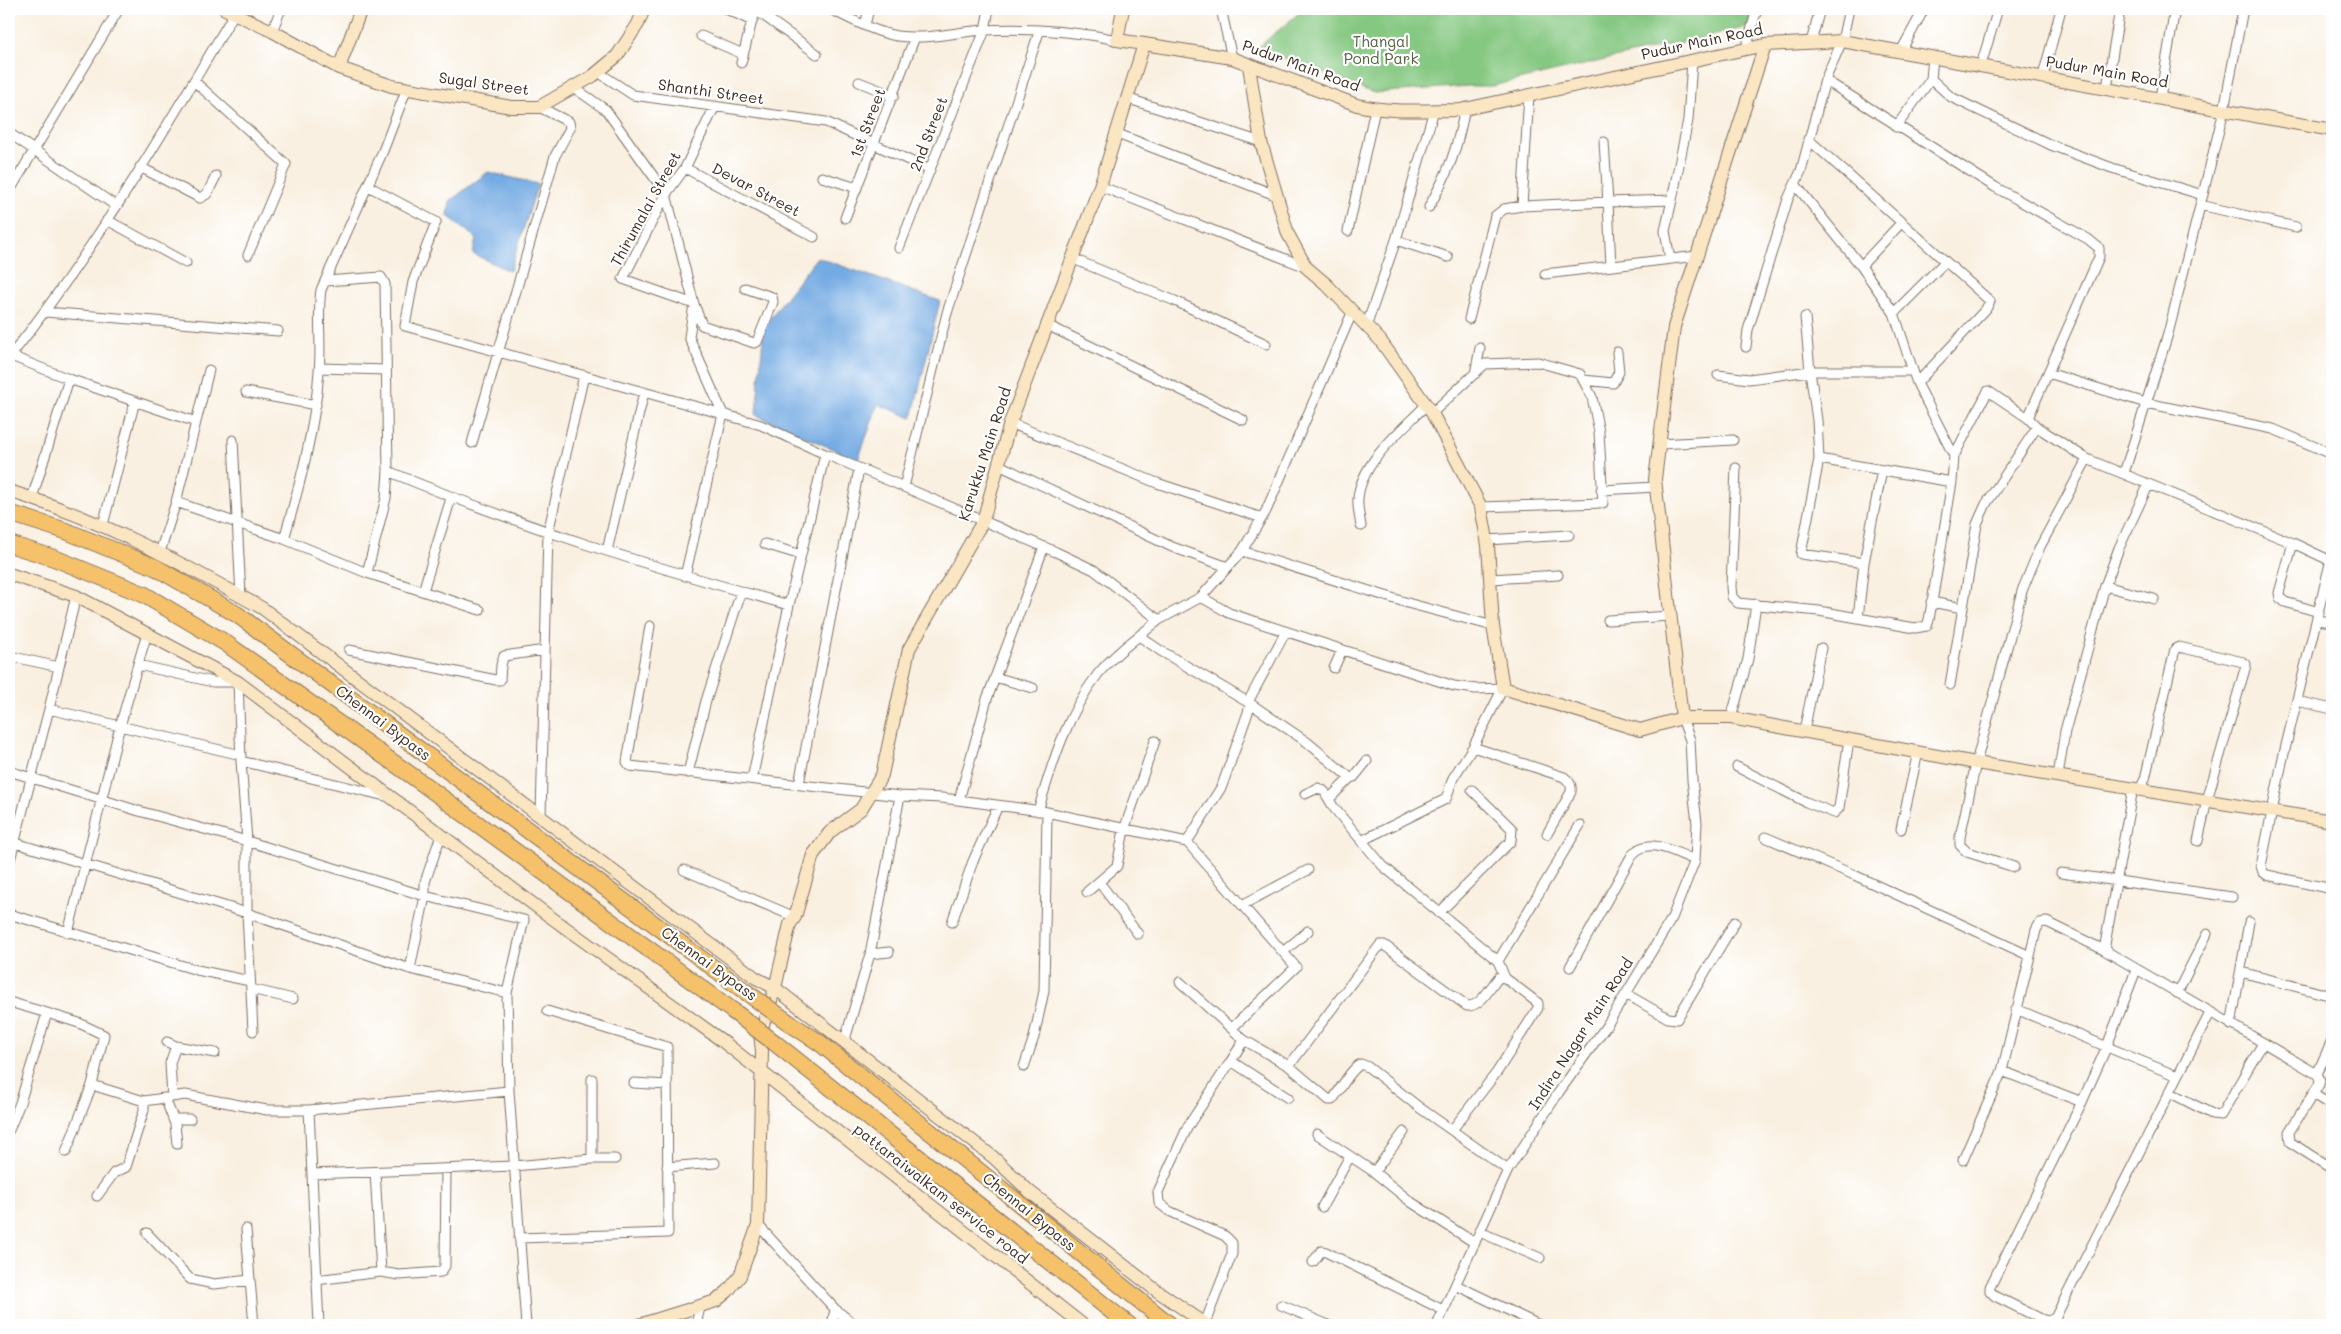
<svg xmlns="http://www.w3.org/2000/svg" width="2341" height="1334" font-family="Mali,sans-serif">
  <rect width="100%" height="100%" fill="#fff"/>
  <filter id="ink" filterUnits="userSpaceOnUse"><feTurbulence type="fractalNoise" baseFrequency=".02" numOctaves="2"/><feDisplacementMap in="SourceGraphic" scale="10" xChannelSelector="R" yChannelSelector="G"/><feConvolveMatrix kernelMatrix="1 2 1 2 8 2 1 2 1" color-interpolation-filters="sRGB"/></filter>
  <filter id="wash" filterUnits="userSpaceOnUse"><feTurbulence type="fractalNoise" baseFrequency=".0096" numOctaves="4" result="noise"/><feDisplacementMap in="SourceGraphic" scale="20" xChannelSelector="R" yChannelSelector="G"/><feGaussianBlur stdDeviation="1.12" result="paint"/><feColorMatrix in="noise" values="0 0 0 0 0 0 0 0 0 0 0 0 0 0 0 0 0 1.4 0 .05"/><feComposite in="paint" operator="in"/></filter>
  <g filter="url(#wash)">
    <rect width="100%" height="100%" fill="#f9f0e1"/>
    <!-- green -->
    <path fill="#85c881" stroke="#607950" d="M1304,9h448l-4,18 -256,59h-24l-94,7 -117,-45z"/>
    <!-- water -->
    <path fill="#75abe3" stroke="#586a80" d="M488,172l50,12 -28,87 -37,-17 3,-16 -28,-22 2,-15z
      M817,257l123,44 -28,117 -34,-14 -20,56 -102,-45 8,-89z"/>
  </g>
  <g filter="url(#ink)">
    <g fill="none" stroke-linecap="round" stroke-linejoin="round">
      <defs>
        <path id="street" d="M726,9l26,12 2,-5
          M830,9c21,10 44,23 67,27 29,4 59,-4 87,-6 43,-2 91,1 133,10
          M1221,9l11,49
          M757,11l60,43
          M865,25l4,-16
          M272,31l9,-22
          M1039,32l-92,281 -43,174 152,65 38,18 65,50 42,-23 41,-46 24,-40 86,-198
          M701,36l42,18
          M1811,42l9,-33
          M1746,49l11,-40
          M1901,51l23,-42
          M1933,57l-2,22 20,18 100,48 61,23 91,27
          M741,63l11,-42
          M1981,65l17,-56
          M598,72l35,23 193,27 104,48
          M2043,76l18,-67
          M1825,80l170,107 93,52 11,9v9l-71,161
          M194,81l92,83 -38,91
          M859,82l35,14
          M573,87l33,23 60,84 28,110 -5,33 34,77
          M407,88l-24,63 -62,139c-4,27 1,54 -2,81 -4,58 -19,113 -35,168l83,34 113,37
          M2107,88l13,-79
          M1126,98l135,44
          M2160,98l15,-89
          M715,106l-30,62 -19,26 -43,85 71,25 8,21 52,18 3,-1 16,-40 -1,-5 -27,-9
          M1434,110l-38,130 52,17
          M1896,127l35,-48
          M9,133l107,73
          M1115,133l163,63
          M1808,139l182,162 -4,8 -69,74
          M140,167l60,31 7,-4 9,-18
          M685,168l129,69
          M822,177l35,11
          M1795,184l66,82 33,47 23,70 37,73 34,-65 40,27 9,9 50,32 206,84 38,18
          M368,186l68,36 -23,60 -8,44 318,88 38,11 64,29 -36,151 -37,174
          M1100,186l206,81
          M9,192l110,-183
          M2200,205l96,22
          M1522,206l86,-4 -4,-60
          M1429,207c20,-36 28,-57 36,-99
          M845,218l70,-181
          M107,220l79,43
          M1348,231l27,-122
          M899,248l86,-218 4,-21
          M1071,258l104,43 91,43
          M1670,259l-5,-28 7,-31
          M1611,266l-3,-64 64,-2 16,-80 4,-59
          M1861,266l41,-44
          M1545,274l152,-18
          M326,281l55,-4 4,7 3,187 -2,27 -19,75
          M45,312l233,19
          M1894,313l51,-51
          M1805,317l5,54 7,49 2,39 -18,95 63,9
          M1469,319l26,-103 9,-7 18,-3 7,-111
          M1047,325l196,95
          M1366,327l30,-87
          M1746,347l2,-17 40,-131 13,-28 24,-91 17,-39 7,-32
          M11,356l58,23 127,43
          M9,358c85,-107 155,-227 225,-344
          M320,368l66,2
          M2048,373l98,30 127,26 59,25
          M1475,374l5,-26
          M1718,375l31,4 61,-8h102
          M1583,380l30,3 6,-11 -2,-20
          M246,392l70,13
          M1432,413l53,-49 53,-2 42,12 12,23 7,35 4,71 -122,4
          M1010,423l147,60 105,35
          M233,440l8,156
          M472,443l83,-287 15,-28 -1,-6 -30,-15
          M1660,444l73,-4
          M825,454l79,33
          M1819,459l133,23 2,-26
          M999,465l173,82 56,20
          M1736,468l-5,119 1,10 6,6 81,8 39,7
          M1882,470l-18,93 -6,55 57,10 12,-2 2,-6 23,-138
          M388,471c130,55 265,96 401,134
          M2124,473l44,-139 56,-224 19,-101
          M1601,490l55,-3
          M32,498l37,-119
          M176,502l33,-132
          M103,525l32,-124
          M1361,526c-1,-8 -4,-19 -3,-27 2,-36 45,-70 68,-94
          M1487,540l82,-5
          M2293,543l-14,50 1,5 5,4 34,10
          M765,544l36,11
          M607,551l37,-159
          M1242,551l169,53 82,22
          M160,552l16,-50 108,37
          M685,576l38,-162
          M1491,579l67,-4
          M2105,586l49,13
          M423,591l28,-93
          M1201,597l28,16 225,73 22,3 27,-1 -30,59 -20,31 -7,21 -85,42
          M1931,602l32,6
          M1608,620l62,-4
          M2317,620l15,2
          M650,626l-23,136 3,4 270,30 42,2 100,13 145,31 109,125 -64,61
          M1139,636l22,15 90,53 -29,82 -35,56
          M349,650l147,30h4l1,-15 3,-9 41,-6
          M9,656l50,11
          M138,665l75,17h25l3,79 6,80v72l6,118
          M1334,668l8,-18
          M995,677l38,11
          M1950,685l27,-161 9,-20 51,-77
          M2297,701l35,8
          M1248,702l37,-69
          M1251,704l56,38 43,36
          M49,709l192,46
          M1731,718l17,-59 8,-55
          M1804,731l17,-83
          M1473,747l91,30c6,5 8,8 7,15l-24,42
          M241,761l148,36
          M1737,767l69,35 28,11 5,-5 10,-69
          M9,771l130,40 108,30 178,55v-14l16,-47
          M688,773l18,-72 35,-109
          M2058,776l7,-45 40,-145 14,-38 29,-62
          M799,784l60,-315
          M2140,789l5,-10 30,-130 4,-2 64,15 3,2 -1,5 -38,131 -9,41
          M1305,794l13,-6 6,3 10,17 49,58 115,95 7,17 33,25v5l-41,64 -45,58
          M1329,799l21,-21 4,-1 13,-16
          M959,800l28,-101 57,-152
          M1038,811c14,-47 29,-97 60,-137 17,-21 40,-37 61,-54
          M541,816l7,-283 36,-158
          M1901,829l17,-77
          M1765,837l87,37 178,82 6,-26 4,-7 7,-1 57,28 29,-162
          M9,841l238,72 163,56 97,24 17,-73 -99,-24 -15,73
          M9,864l40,-155 27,-113
          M2014,867l-47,-15 -7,-7v-8l16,-74 46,-172 18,-44 47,-88
          M684,870l111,47
          M2061,873l171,24
          M1099,882l39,52
          M2332,889l-65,-14 -4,-3 -2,-6 21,-104 50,-207
          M1087,892l30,-26 7,-36 31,-89
          M1242,905l66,-35
          M1439,913l72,-72 1,-12 -40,-39
          M9,914l188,56 53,11
          M952,922l21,-61 25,-55
          M68,933l52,-207 27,-93
          M2104,950l213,124c6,8 1,12 -4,20l19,12
          M1283,952l25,-21
          M870,954l19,-2
          M1498,961l82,-136
          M1570,967l62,-112c17,-20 43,-2 63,5
          M2136,970l-29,76 -25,56 -92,185v4l5,5 46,23 7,2 7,-3 155,-305
          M2241,972l91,24
          M1180,982l64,58 -13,21
          M251,989l42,10
          M507,993l2,98 17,234
          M2177,993l30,-59
          M1626,994l42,24 9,1 58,-97
          M9,1002l38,11 -27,90 -11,27
          M2016,1009l161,67
          M47,1013l32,10 25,12 -12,50 52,16 41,-6 82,15h42
          M2231,1025l18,-103
          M1244,1040l45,26 40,34h3c9,-10 17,-30 29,-36l7,3 52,41 88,62
          M167,1042l9,4 -6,17 2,34
          M844,1043l26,-89 30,-158
          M176,1046l39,7
          M1289,1066l91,-121h4l83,61c14,1 24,-20 32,-29l6,1
          M1024,1067l10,-30 10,-46 3,-178
          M2002,1071l80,31
          M2317,1074l15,-34
          M634,1083l33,2
          M2169,1092l43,22 9,1 42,-72
          M2313,1094l-24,38 1,10 42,27
          M165,1098l10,26 2,20
          M173,1119h17
          M1317,1134l57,38 37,30 64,41
          M66,1152l26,-67
          M592,1159h23
          M1963,1160l39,-89 28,-115
          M667,1167l48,-4
          M375,1172l6,100
          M1374,1172l30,-40
          M312,1174l202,-8 78,-7v-80
          M97,1196l17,-23 12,-6 18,-57v-9
          M1322,1207l28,-51
          M758,1225l77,84 20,16
          M246,1229l4,51
          M1480,1232l60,26
          M147,1233l43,46 24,5 36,-4 4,45
          M519,1238l149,-5 -1,-186 -120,-36
          M1313,1262l8,-11 5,1 117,58
          M316,1280l65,-8 18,3 42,-3 4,-6 1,-97
          M1456,1285l83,40
          M1281,1305l47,20
          M1205,1323l27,-69v-11l-7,-7 -56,-25 -10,-8 -1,-11 30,-66 43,-65 57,37
          M319,1325l-10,-215 200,-19
          M696,1325l4,-18
          M832,1325l3,-16
          M1437,1325l71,-155 51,-78 48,-67 65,-107 23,-58 2,-37 -5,-43 -2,-40 -8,-22"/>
        <path id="secondary" d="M225,9l47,22 67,37 53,18 119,21h28l54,-31 24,-20 21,-32 6,-15
          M1144,44l88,14 125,47c33,8 69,5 103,5l305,-65 77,-4 490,89
          M1765,45l-91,282 -19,152 27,239h49l245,45 356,58
          M1249,66l12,76 27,92 18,33 20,17 54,56 52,73 49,94 7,38 5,81 10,62 137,42 42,-12
          M339,68l22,-59
          M9,491c93,29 169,70 253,117l494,370 19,10 218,169 37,35 123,96 54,37
          M9,574l67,22 162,86 307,231 176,127 362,285
          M639,1325l77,-24 12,-10 12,-15 18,-51 4,-174 -2,-17 15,-46 15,-64 5,-7 18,-62 17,-23 31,-23 21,-34 27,-126 74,-128 27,-98 90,-237 44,-142 -27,-4 6,-31"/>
        <path id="highway" d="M9,513l57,18 89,36 83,48 508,377
          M9,544l45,14 89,36 81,48 198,141 311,228
          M788,1022l32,21 350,282
          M775,1043l354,282"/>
      </defs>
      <!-- street casing -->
      <use href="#street" stroke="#7e6f62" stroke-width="11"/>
      <!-- secondary casing -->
      <use href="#secondary" stroke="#7e6f62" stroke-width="14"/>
      <!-- highway casing -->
      <use href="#highway" stroke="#7e6f62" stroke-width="18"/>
      <!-- street -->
      <use href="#street" stroke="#fff" stroke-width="9"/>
      <!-- secondary -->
      <use href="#secondary" stroke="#fbe6c4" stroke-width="12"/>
      <!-- highway -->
      <use href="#highway" stroke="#f5c16b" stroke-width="16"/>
      <defs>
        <path id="highway-bridge" d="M746,992l42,30
          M733,1011l42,32"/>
      </defs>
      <!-- highway-bridge casing -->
      <use href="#highway-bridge" stroke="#7e6f62" stroke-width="18" stroke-linecap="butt"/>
      <!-- highway-bridge -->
      <use href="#highway-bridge" stroke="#f5c16b" stroke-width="16"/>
    </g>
  </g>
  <g text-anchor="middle" stroke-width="4.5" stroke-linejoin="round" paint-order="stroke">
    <!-- park labels -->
    <g font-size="15" fill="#556141" stroke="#fff">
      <text x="1381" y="47">Thangal<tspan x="1381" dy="17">Pond Park</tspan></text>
    </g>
    <!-- street labels -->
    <g font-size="15" fill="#3b2a1e" stroke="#fff">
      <text transform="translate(1702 42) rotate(-12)" y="5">Pudur Main Road</text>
      <text transform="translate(1301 66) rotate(20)" y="5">Pudur Main Road</text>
      <text transform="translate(2107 72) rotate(10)" y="5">Pudur Main Road</text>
      <text transform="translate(484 84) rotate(8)" y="5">Sugal Street</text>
      <text transform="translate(711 92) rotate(8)" y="5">Shanthi Street</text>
      <text transform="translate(868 123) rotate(-69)" y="5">1st Street</text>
      <text transform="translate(929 134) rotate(-69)" y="5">2nd Street</text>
      <text transform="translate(756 190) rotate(28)" y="5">Devar Street</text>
      <text transform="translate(646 209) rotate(-61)" y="5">Thirumalai Street</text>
      <text transform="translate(985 454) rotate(-72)" y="5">Karukku Main Road</text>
      <text transform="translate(383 723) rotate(37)" y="5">Chennai Bypass</text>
      <text transform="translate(709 964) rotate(36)" y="5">Chennai Bypass</text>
      <text transform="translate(1581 1034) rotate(-57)" y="5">Indira Nagar Main Road</text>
      <text transform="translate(941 1194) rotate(38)" y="5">pattaraiwalkam service road</text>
      <text transform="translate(1029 1212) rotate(39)" y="5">Chennai Bypass</text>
    </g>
  </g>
  <!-- margin -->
  <rect width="2341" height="1334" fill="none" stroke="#fff" stroke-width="30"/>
</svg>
